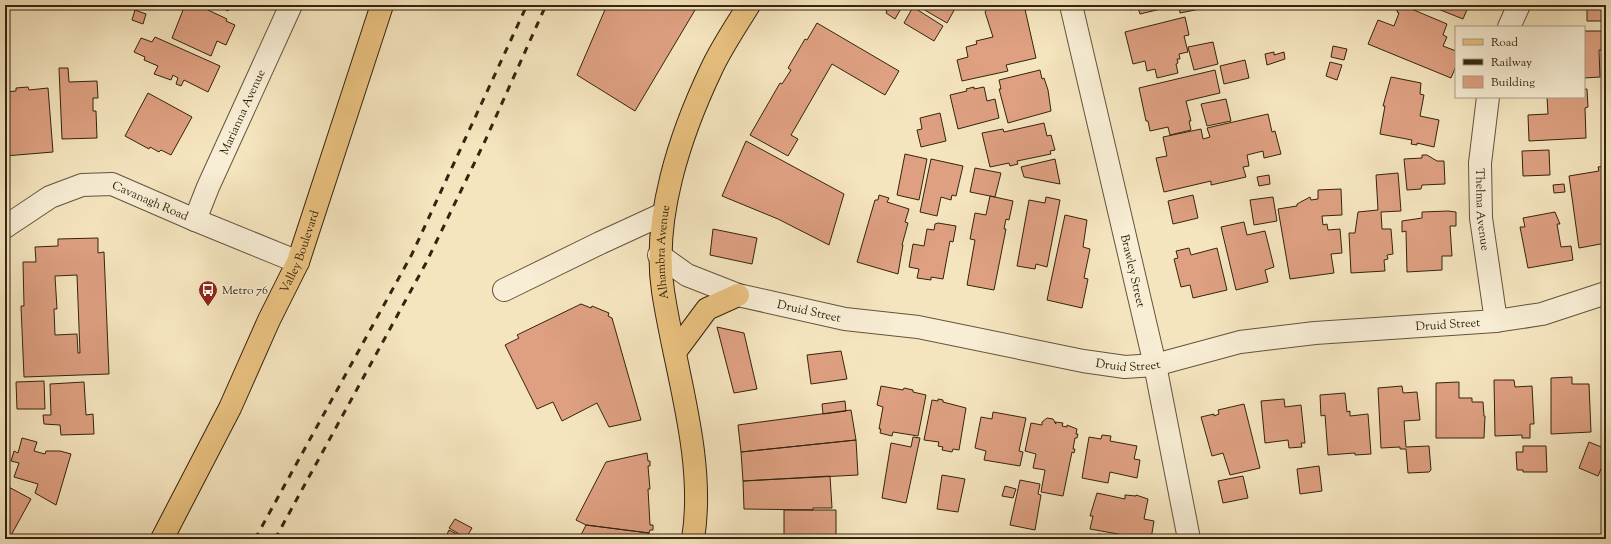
<svg xmlns="http://www.w3.org/2000/svg" width="1611" height="544" font-family="'Sorts Mill Goudy',serif">
  <rect width="100%" height="100%" fill="#f5e5bf"/>
  <filter id="stains"><feTurbulence type="fractalNoise" baseFrequency=".005" numOctaves="4"/><feColorMatrix values="0 0 0 0 .2 0 0 0 0 .09 0 0 0 0 .02 0 0 0 .5 -.17"/></filter>
  <radialGradient id="worn" r=".72"><stop offset=".6" stop-color="#630" stop-opacity="0"/><stop offset="1" stop-color="#630" stop-opacity=".3"/></radialGradient>
  <!-- building -->
  <path fill="#dea081" stroke="#34240d" fill-rule="evenodd" d="M185,5h19l5,3 -1,2 19,9 -1,2 9,4 -9,20 -9,-4 -6,15 -39,-18z
    M215,5h16l-3,6 -9,-5 -1,3 -4,-2z
    M607,5h91l-63,106 -58,-36z
    M878,5h25l-8,14 -9,-6 1,-2z
    M916,5h41l-10,18z
    M990,5h34l12,53 -30,7 2,6 -46,10 -5,-21 11,-3 -2,-10 11,-3 -1,-3 17,-4 -8,-25z
    M1120,5h44l1,3 -25,6 -2,-6 -8,2 -1,-3 -9,2z
    M1179,5h26v3l-25,5z
    M1402,5l45,19 -4,11 4,2 -4,9 13,5v15l-5,12 -83,-34 10,-24 16,6 5,-13 -2,-1 1,-5 2,2z
    M1428,5h41l-6,14z
    M1587,5h19v16h-19z
    M913,7l30,19 -9,15 -30,-18z
    M135,10l11,4 -3,10 -11,-4z
    M1185,17l4,18 -5,1 4,16 -9,2 1,5h-3l1,4 -2,1 2,9 -21,5 -2,-9 -8,2 -2,-10 -12,3 -8,-32z
    M817,23l82,48 -14,24 -53,-31 -41,71 7,4 -10,17 -38,-21 30,-52 2,1 9,-14 -3,-2 17,-29 2,1z
    M1584,31h22v19h-7l1,27 -16,1z
    M155,37l65,29 -12,26 -24,-12 -3,6 -5,-2 2,-6 -5,-3 -2,5 -17,-6 4,-8 -14,-6 1,-3 -11,-5 7,-14 11,4z
    M1213,42l5,22 -24,6 -6,-23z
    M1333,46l14,3 -3,11 -13,-3z
    M1274,52v3l10,-3 1,7 -18,6 -2,-11z
    M1245,60l4,18 -25,6 -4,-18z
    M1330,62l12,3 -5,15 -11,-4z
    M59,68h9l1,14 28,-1 1,17h-5v13h3l1,27 -35,1z
    M1040,70l2,9 2,-1 4,12 3,21 -43,12 -9,-34h2l-2,-9z
    M1215,70l5,23 -34,8 5,20h-2l2,9 -21,5 -2,-8 -18,4 -2,-10h-2l-7,-33z
    M1391,77l30,6 -1,11 4,1 -4,21 19,4 -5,27 -17,-4v2l-6,-1 1,-4 -32,-6 5,-28h-2z
    M28,87l1,3 19,-2 5,64 -48,4v-64l11,-1v-3z
    M974,87v2l10,-2 3,14 8,-2 4,19 -41,11 -8,-34 17,-4 -1,-2z
    M1584,89h3l1,18 -3,1 1,30 -57,3 -1,-26 20,-1 -1,-17h37z
    M148,93l44,24 -21,38 -10,-5 -2,2 -9,-5 -1,2 -24,-13z
    M1226,99l5,22 -24,5 -6,-22z
    M940,113l6,28 -25,6 -4,-17 5,-1 -2,-11z
    M1268,114l4,18 3,-1 6,23 -17,4 -1,-7 -16,4 2,11 -6,1 3,10 -35,8v-4l-47,11 -8,-34 11,-2 -4,-19 38,-8 2,10 7,-2 -3,-9z
    M1044,123l3,13 4,-1 4,15 -5,1 1,3 -34,7 1,3 -8,2 -1,-3 -19,4 -8,-34 21,-4 1,3z
    M746,141l98,53 -15,51 -51,-26 -56,-23z
    M1549,150l1,25 -27,1 -1,-25z
    M905,154l22,5 -8,41 -22,-5z
    M1422,155h5l10,6h7l1,23 -23,1 -1,4 -14,1 -3,-31 18,-1z
    M931,159l32,7 -7,30 -4,-1 -1,5 -10,-3 -4,19 -17,-4z
    M1055,159l5,25 -36,-7 -3,-10z
    M1606,166v58h-3l3,19 -27,5 -10,-72 30,-5 -1,-4z
    M975,168l26,5 -6,24 -25,-5z
    M1398,173l3,38 -20,1 1,17h9l2,25 -6,1 1,4 -4,1 1,11 -34,2 -2,-40h6l3,-21 20,-2 -2,-35z
    M1269,175l1,9 -11,2 -2,-9z
    M1564,184l1,8 -11,1 -1,-8z
    M1341,189l1,26 -20,1 1,9 4,-1 1,6 12,-1 2,24 -11,1 3,19 -44,6 -12,-70 19,-3v-2l13,-7 1,3 7,-1v-9z
    M879,195l10,3 -2,4 22,7 -4,13 3,1 -6,22h1l-5,29 -41,-12 18,-62h3z
    M1193,195l5,23 -25,6 -5,-23z
    M990,196l23,5 -4,19 -3,-1 -2,10h2l-12,61 -27,-5 8,-45 -5,-1 5,-26 11,2z
    M1046,197l14,3 -13,67 -11,-3 -1,5 -18,-3 12,-66 16,3z
    M1273,197l4,24 -23,4 -4,-25z
    M1448,211l8,1v14h-6l2,30h-10v14l-35,2 -1,-41 -4,1v-11l20,-3v-6z
    M1555,212l5,12h-3l4,23 10,-1 2,14 -45,8 -8,-41h5l-2,-9z
    M1065,215l22,5 -4,27 7,2 -6,29 4,1 -6,29 -35,-8z
    M1244,222l3,13 18,-4 9,36 -9,3 3,12 -32,8 -15,-63z
    M938,223l18,3 -3,16 -3,-1 -7,38 -12,-2v3l-14,-2 2,-9 -10,-2 4,-23 11,2 3,-17 7,1 1,-6z
    M713,229l44,9 -5,26 -42,-9z
    M98,238v15l6,-1 5,122 -85,3 -3,-71h3l-1,-44h13l-1,-15 23,-1v-7zM77,275l3,78h-2l-1,-19 -22,1 -1,-26h3l-2,-33z
    M1189,248l2,7 26,-7 10,42 -34,8 -3,-13 -9,2 -7,-28 4,-1 -2,-7z
    M581,304l10,4 1,-2 17,7 -1,3 4,2 29,102 -32,7 -12,-24 -35,18 -9,-19 -16,7 -32,-64 14,-7 -2,-3z
    M717,327l27,6 13,56 -23,4z
    M841,351l6,28 -36,5 -4,-29z
    M1572,377v7h17l2,48 -40,2v-56z
    M1494,380h20l1,7 17,-1 2,38h-4v14h-8v-3l-27,1z
    M44,381l1,28h-28l-1,-27z
    M84,382l2,33 7,-1 1,20 -33,1 -1,-10 -16,-1 -1,-9h8l-1,-31z
    M1459,382v16h13v4h11l1,14h1l-1,22h-48v-55z
    M881,386l22,4 1,-2 9,2v2l13,3 -8,41 -25,-4 -1,4 -12,-3 1,-4h-2l4,-22 -6,-2z
    M1402,386l1,7 14,-1 3,28 -16,1 2,26 23,-1 2,24 -2,2 -21,1 -2,-24h-6v-2l-19,1 -3,-60z
    M1345,393l2,19 3,-1v5l18,-2 3,40 -16,1v-2l-27,2 -3,-40 -4,1 -1,-21z
    M938,399l5,1v2l23,6 -7,42 -6,-1 -1,3 -10,-2 1,-3 -5,-1 1,-4 -15,-2 8,-40 6,1z
    M1284,399l1,8 16,-2 4,38h-4l1,4 -13,1 -1,-8 -23,3 -4,-42z
    M845,401l1,10 -23,3 -1,-10z
    M1244,404l16,64 -30,7 -7,-22 -11,3 -11,-39 13,-3v2l5,-2 -1,-4z
    M851,410l5,30 -115,12 -3,-27z
    M993,412l33,6 -7,33 4,1 -3,14 -36,-6 2,-9 -11,-3 6,-31 11,2z
    M1047,418l6,1 3,5 -1,-2 8,1 -1,3 5,1v-2l10,4 -1,5h2l-1,4h-2l-2,11h2l-1,4 -2,-1 -9,44 -22,-4 4,-22 -12,-2 3,-14 -11,-3 6,-28 11,2v-3z
    M1102,435l9,1 -1,5 27,5 -3,13 6,1 -3,18 -27,-6 -2,11 -26,-5 7,-41 12,2z
    M913,437l7,1 -14,65 -24,-5 9,-55 20,4z
    M22,438l15,4 -3,9 11,3 1,-3h14l11,3 -15,51 -21,-12 3,-9 -24,-7 5,-14 -8,-2 3,-10 4,2z
    M856,440l2,35 -115,6 -2,-29z
    M1589,442l17,7v8l-8,19 -19,-8z
    M1523,446h23l1,26h-24v-2h-6l-1,-18h7z
    M647,453l1,8h2v5h-2l2,23h-2l2,36h3v5h-3l-1,3 -63,-8 -10,-5 30,-58z
    M1319,466l3,25 -22,3 -3,-25z
    M942,475l23,4 -7,33 -21,-3z
    M830,476l2,32h-19v2l-69,-1 -1,-28z
    M1243,476l5,22 -25,5 -5,-22z
    M1020,480l20,4 -2,10 3,1 -6,35 -25,-5z
    M5,485l26,14 -22,40h-4z
    M1005,486l11,3 -3,9 -11,-2z
    M1097,493l28,6v-4l11,1v-1l12,4 -4,20 10,2 -3,18h-22v-3l-39,-7 3,-13h-3z
    M784,510h52v29h-56v-4h4z
    M455,519l17,9 -6,10 -17,-10z
    M586,525l63,8v6h-70z
    M449,530l17,9h-21z
    M1098,534l9,1 -1,4h-8z"/>
  <g fill="none" stroke-linecap="round" stroke-linejoin="round">
    <defs>
      <g id="minor">
        <path id="s1" d="M1071,5l84,360 34,174"/>
        <path d="M1509,27l10,-22"/>
        <path id="s2" d="M1488,97l-8,66 1,55 15,103"/>
        <path id="s3" d="M195,220l13,-33 83,-182"/>
        <path id="s4" d="M5,227l45,-30 32,-12 30,-1 83,36 103,42"/>
        <path id="s5" d="M659,255l28,20 51,20 107,24 73,8 165,34 42,6 30,-2 85,-23 75,-9 181,-12 46,-7 64,-21"/>
        <path d="M504,290l96,-47 63,-29"/>
      </g>
      <g id="major">
        <path d="M675,352l32,-43 31,-14"/>
        <path id="s6" d="M162,539l68,-131 39,-88 29,-58 84,-257"/>
        <path id="s7" d="M693,539c13,-80 -18,-168 -30,-248 -11,-72 17,-156 48,-221 10,-22 25,-44 38,-65"/>
      </g>
    </defs>
    <!-- minor casing -->
    <use href="#minor" stroke="#64543a" stroke-width="24"/>
    <!-- major casing -->
    <use href="#major" stroke="#34240d" stroke-width="24"/>
    <!-- minor -->
    <use href="#minor" stroke="#f8eed5" stroke-width="22"/>
    <!-- major -->
    <use href="#major" stroke="#eac280" stroke-width="22"/>
    <!-- rail -->
    <path stroke="#34240d" stroke-width="3" stroke-dasharray="7 7" stroke-linecap="butt" d="M255,539l157,-285 115,-249
      M275,539l151,-276 59,-122 61,-136"/>
  </g>
  <!-- icons -->
  <defs>
    <symbol id="bus-pin" viewBox="-11 -11 22 30"><path d="M0 17L-7.5 6A9.5 9.5 0 1 1 7.5 6Z" fill="#8f2418" stroke="#f8eed5"/><path d="M-5-6H5V4H4V6H2V4H-2V6H-4V4H-5ZM-3.5-4V0h7V-4ZM-3.5 1.2v1.5H-2V1.2ZM2 1.2v1.5H3.5V1.2Z" fill="#fff"/></symbol>
  </defs>
  <g fill-rule="evenodd">
    <use href="#bus-pin" x="197" y="279" width="22" height="30"/>
  </g>
  <g text-anchor="middle" stroke-width="3" stroke-linejoin="round" paint-order="stroke">
    <!-- street labels -->
    <g font-size="12" fill="#34240d" stroke="#f8eed5">
      <text dy="4" stroke="none"><textPath href="#s3" startOffset="118">Marianna Avenue</textPath></text>
      <text dy="4" stroke="none"><textPath href="#s4" startOffset="160">Cavanagh Road</textPath></text>
      <text dy="4" stroke="none"><textPath href="#s2" startOffset="113">Thelma Avenue</textPath></text>
      <text dy="4" stroke="none"><textPath href="#s6" startOffset="319">Valley Boulevard</textPath></text>
      <text dy="4" stroke="none"><textPath href="#s7" startOffset="290">Alhambra Avenue</textPath></text>
      <text dy="4" stroke="none"><textPath href="#s1" startOffset="273">Brawley Street</textPath></text>
      <text dy="4" stroke="none"><textPath href="#s5" startOffset="162">Druid Street</textPath></text>
      <text dy="4" stroke="none"><textPath href="#s5" startOffset="810">Druid Street</textPath></text>
      <text dy="4" stroke="none"><textPath href="#s5" startOffset="486">Druid Street</textPath></text>
    </g>
    <!-- poi labels -->
    <g font-size="12" fill="#34240d" stroke="#f8eed5" text-anchor="start">
      <text x="222" y="294">Metro 76</text>
    </g>
  </g>
  <!-- margin -->
  <rect width="1611" height="544" fill="none" stroke="#f5e5bf" stroke-width="20"/>
  <rect x="6" y="6" width="1599" height="532" fill="none" stroke="#34240d" stroke-width="2"/>
  <rect x="10" y="10" width="1591" height="524" fill="none" stroke="#34240d"/>
  <!-- legend -->
  <rect x="1455" y="26" width="130" height="72" fill="#f8eed5" stroke="#aa9d85"/>
  <rect x="1463" y="39" width="20" height="6" fill="#eac280" stroke="#aa9d85"/>
  <text x="1491" y="46" font-size="12" fill="#34240d">Road</text>
  <rect x="1463" y="59" width="20" height="6" fill="#34240d" stroke="#aa9d85"/>
  <text x="1491" y="66" font-size="12" fill="#34240d">Railway</text>
  <rect x="1463" y="76" width="20" height="12" fill="#dea081" stroke="#aa9d85"/>
  <text x="1491" y="86" font-size="12" fill="#34240d">Building</text>
  <rect width="100%" height="100%" filter="url(#stains)"/>
  <rect width="100%" height="100%" fill="url(#worn)"/>
</svg>
